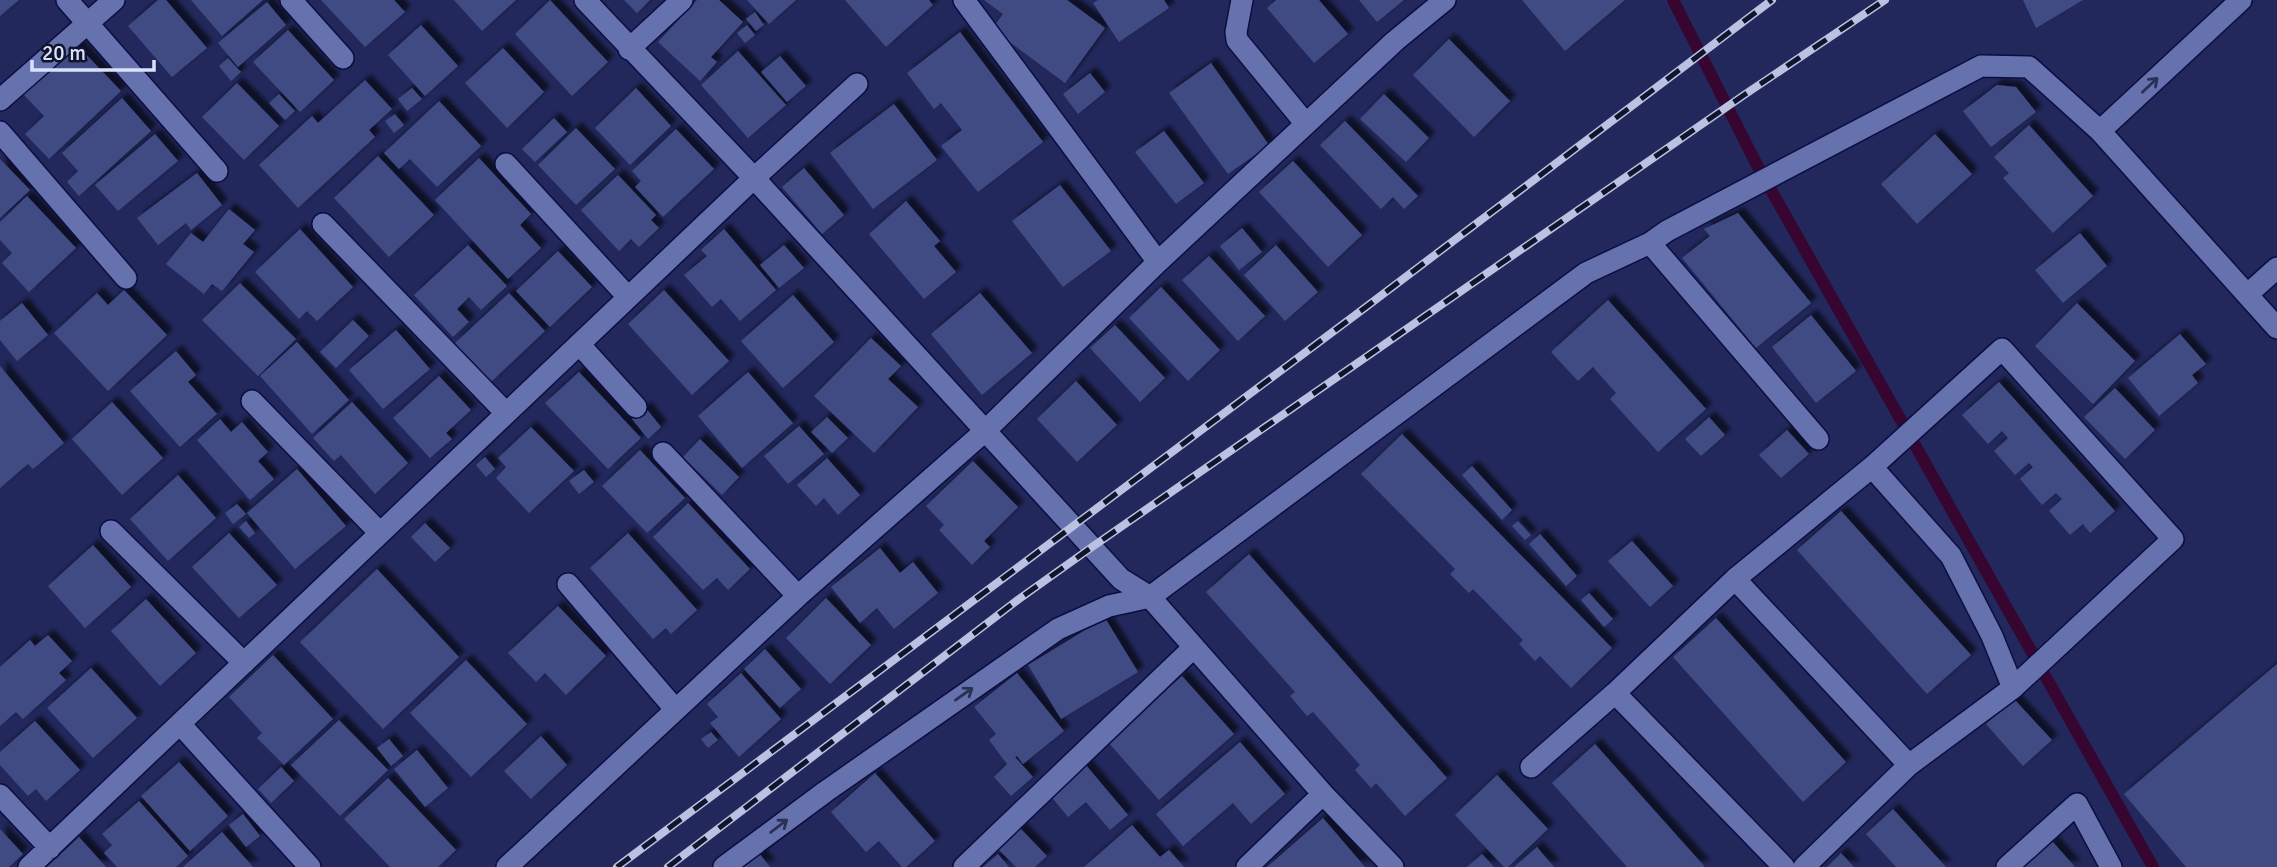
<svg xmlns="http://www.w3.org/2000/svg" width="2277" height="867" font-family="Signika,sans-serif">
  <defs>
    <filter id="shadow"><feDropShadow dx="6" dy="-6" stdDeviation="2" flood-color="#0009"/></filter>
  </defs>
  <rect width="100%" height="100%" fill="#22285c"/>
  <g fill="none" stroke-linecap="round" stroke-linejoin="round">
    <!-- stream -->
    <path stroke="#370630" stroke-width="12" d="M1673,0l84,165 396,702"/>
  </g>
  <!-- building -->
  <path fill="#414b83" filter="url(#shadow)" d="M0,0h19l-19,16z
    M158,0h8l41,48 -35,29 -44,-51z
    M191,0h72l-41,36z
    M321,0h73l11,12 -40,35z
    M454,0h62l-34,31z
    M550,0l58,62 -36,34 -57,-62z
    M624,0h26l-13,13z
    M697,0h22l24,22 -32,35 6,5 -17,19 -42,-39z
    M747,0h49l-27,24z
    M845,0h84l4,5 -47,42z
    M984,0h83l38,28 -40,55 -73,-54 11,-15z
    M1098,0h66l5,8 -50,34 -26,-39z
    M1276,0h43l29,34 -34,29 -47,-55z
    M1359,0h45l-27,22z
    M1522,0h103l-60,51z
    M2023,0h60l-47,28z
    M267,2l19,23 -48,42 -20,-24z
    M755,12l9,13 -8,6 -10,-12z
    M421,25l37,41 -33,30 -37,-41z
    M747,25l8,10 -10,8 -8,-10z
    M288,30l46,50 -34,32 -47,-50z
    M960,32l83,110 -65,50 -37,-46 21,-16 -21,-27 -7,6 -27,-36z
    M1449,39l61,62 -36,36 -61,-62z
    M76,44l45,47 -72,68 -24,-25 19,-18 -21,-22z
    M503,48l41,44 -37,36 -42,-45z
    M738,51l48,54 -38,33 -47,-53z
    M780,56l26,30 -19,16 -26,-30z
    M228,58l13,14 -10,9 -12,-15z
    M1211,63l58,82 -41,29 -59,-81z
    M1090,73l15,19 -27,22 -15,-20z
    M365,80l27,29 -23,21 6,7 -77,71 -39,-43 53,-49 6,7z
    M237,83l42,43 -35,34 -42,-43z
    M1997,85l19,2 20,25 -45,35 -28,-36z
    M412,88l10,11 -15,12 -9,-12z
    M636,88l35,38 -41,39 -35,-37z
    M279,94l16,17 -10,9 -16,-17z
    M1384,94l45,44 -23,24 -46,-43z
    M122,98l29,33 -72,65 -12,-14 11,-11 -16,-18z
    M439,101l42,45 -44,41 -27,-28 -11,10 -15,-16z
    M894,104l43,56 -64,49 -43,-56z
    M395,114l9,11 -10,8 -9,-12z
    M554,118l13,14 -32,30 -13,-13z
    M1345,121l73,75 -14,13 -11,-12 -12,12 -61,-64z
    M2029,125l64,71 -40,37 -50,-55 6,-5 -15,-16z
    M576,128l39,41 -39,36 -38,-40z
    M676,129l38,40 -51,48 -28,-30 6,-6 -9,-10z
    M1164,131l40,52 -28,21 -41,-52z
    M155,134l23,27 -60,50 -23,-26z
    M1935,134l37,40 -55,50 -36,-40z
    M378,156l56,59 -45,42 -55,-59z
    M479,158l52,56 -11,11 21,23 -33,31 -73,-79z
    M0,159l30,31 -30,28z
    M1293,161l69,74 -34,32 -69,-75z
    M804,168l40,47 -22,19 -40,-47z
    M197,173l25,32 -31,25 -5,-7 -28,22 -21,-27z
    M618,175l38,40 -5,5 8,8 -20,19 -8,-8 -12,12 -38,-41z
    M1060,185l51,66 -48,36 -51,-66z
    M27,196l49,52 -47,44 -27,-29 10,-10 -12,-13v-18z
    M906,201l34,40 -6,5 22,26 -32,27 -55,-65z
    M229,209l26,21 -12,14 11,8 -32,39 -10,-7 -8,10 -38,-30 25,-31 12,9z
    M1738,213l73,90 -55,45 -74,-90 28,-22 -6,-7z
    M1242,228l20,24 -23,18 -19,-24z
    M300,229l53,58 -36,34 -10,-10 -8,8 -44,-47z
    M724,229l52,61 -36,31 -19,-22 -9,8 -28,-32 23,-19 -6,-6z
    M2080,233l27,33 -44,37 -28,-33z
    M468,245l39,41 -26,24 -12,-13 -12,12 12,13 -16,15 -39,-42z
    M784,245l20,23 -25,20 -19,-23z
    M1276,245l42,47 -33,29 -41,-46z
    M558,251l34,36 -42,40 -34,-36z
    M1209,256l56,60 -27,25 -56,-61z
    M240,283l56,56 -38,37 -56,-56z
    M1161,287l59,63 -32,31 -59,-63z
    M124,290l43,45 -59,56 -54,-58 43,-40 11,12z
    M664,290l65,71 -37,34 -64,-71z
    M509,293l36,38 -54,51 -36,-39z
    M980,293l52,60 -50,42 -51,-61z
    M793,295l41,47 -51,46 -42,-47z
    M1608,300l98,109 -48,43 -48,-53 6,-6 -23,-26 -15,14 -27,-29z
    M22,303l26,32 -31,26 -17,-21v-19z
    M2077,303l58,58 -42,43 -58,-58z
    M1811,315l45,56 -40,32 -44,-56z
    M353,320l16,16 -33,32 -16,-16z
    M1115,325l50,53 -25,24 -50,-54z
    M396,330l34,39 -47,40 -34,-39z
    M2180,334l26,30 -14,11 6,8 -39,33 -31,-38z
    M871,338l30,28 -13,13 30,28 -44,46 -60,-57z
    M297,342l52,58 -37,34 -52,-58z
    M176,351l20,24 -8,7 29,32 -37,33 -50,-56z
    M0,366l64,77 -31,26 -5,-5 -28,24z
    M579,372l62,66 -33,31 -63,-66z
    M748,372l45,51 -51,45 -44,-52z
    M439,376l32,34 -25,23 6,6 -22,19 -37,-40z
    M1076,381l41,44 -40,37 -40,-43z
    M1999,382l116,129 -25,22 -7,-9 -13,11 -21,-24 13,-12 -6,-6 -14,12 -22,-26 13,-12 -4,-4 -14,12 -21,-24 14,-13 -6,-7 -14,13 -26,-29z
    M2115,388l40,42 -30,29 -41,-42z
    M112,402l51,56 -41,37 -50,-56z
    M352,402l56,61 -33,31 -34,-39 -7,6 -21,-23z
    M645,407l16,20 -13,12 -16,-20z
    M827,417l21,21 -16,15 -21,-21z
    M1709,417l16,18 -24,21 -16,-17z
    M220,419l11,13 11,-10 26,30 -10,9 16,18 -24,21 -53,-60z
    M799,426l25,28 -36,30 -24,-28z
    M531,427l43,44 -45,42 -33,-35 10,-11 -8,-9z
    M1787,430l22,24 -28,24 -22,-23z
    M1402,434l210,214 -41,40 -31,-32 -5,5 -16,-17 4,-4 -50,-51 -4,4 -19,-19 5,-5 -94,-95z
    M700,439l39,38 -17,18 -39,-38z
    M640,450l45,48 -38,35 -45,-47z
    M485,457l10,12 -9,8 -10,-12z
    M827,458l33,37 -22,20 -14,-17 -8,8 -19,-21z
    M973,461l45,46 -34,34 6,6 -18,18 -33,-35 5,-5 -18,-19z
    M1472,466l40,44 -10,10 -40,-45z
    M297,469l49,57 -51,43 -48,-56z
    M584,470l10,12 -15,12 -10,-13z
    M178,475l38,43 -48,43 -38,-42z
    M688,503l62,66 -22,21 -11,-12 -14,12 -50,-53z
    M237,504l9,10 -13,10 -8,-11z
    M1841,511l130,144 -44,39 -130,-144z
    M246,521l9,12 -6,5 -10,-11z
    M1518,521l13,14 -6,5 -13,-14z
    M425,523l25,25 -15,14 -24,-25z
    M229,533l48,52 -38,33 -47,-51z
    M628,533l69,77 -26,24 -5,-6 -13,11 -63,-71z
    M1540,534l37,42 -11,10 -37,-42z
    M1632,541l41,45 -23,21 -42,-46z
    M93,545l38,42 -46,41 -37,-42z
    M880,548l20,25 13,-11 25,31 -44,36 -17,-21 -17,15 -29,-36z
    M1249,554l198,224 -42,38 -29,-33 -5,5 -16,-18 5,-5 -47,-53 -6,4 -17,-20 5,-4 -89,-100z
    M377,569l82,88 -76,72 -83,-87z
    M1589,593l24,26 -9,8 -23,-27z
    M826,598l45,47 -41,39 -44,-46z
    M146,599l50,54 -36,33 -49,-55z
    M558,606l48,50 -40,39 -21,-22 -9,9 -28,-29z
    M1105,618l33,54 -77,47 -33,-54z
    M1716,618l130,144 -43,40 -130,-145z
    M48,635l24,26 -13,12 7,7 -43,39 -7,-7 -16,14v-59l30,-27 5,6z
    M765,649l36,40 -21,19 -36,-39z
    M273,655l60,64 -49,46 -27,-27 5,-5 -33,-36z
    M466,660l61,64 -56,53 -61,-64z
    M2277,664v203h-91l-62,-73z
    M91,668l46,50 -44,40 -46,-50z
    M741,673l40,46 -42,38 -29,-34 8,-6 -11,-13z
    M1017,673l47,58 -41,33 -6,-8 -2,1 18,20 -22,19 -17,-19 13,-13 -18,-24 7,-6 -22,-27z
    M1182,676l52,58 -75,66 -51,-58z
    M2014,699l38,41 -29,26 -37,-42z
    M339,720l49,50 -48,46 -49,-51z
    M35,721l45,49 -34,31 -10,-12 -8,7 -28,-31v-13z
    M711,732l7,8 -10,8 -7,-9z
    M541,736l26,29 -36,34 -27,-28z
    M389,739l14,17 -12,10 -14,-18z
    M1240,742l45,52 -34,30 -18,-21 -50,43 -27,-32z
    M1595,744l110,123h-78l-75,-84z
    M417,750l31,38 -23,19 -31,-38z
    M179,762l49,54 -38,35 -49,-55z
    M1085,764l43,51 -18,15 -24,-28 -18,15 -19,-23z
    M281,767l13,14 -23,22 -13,-14z
    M875,773l60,68 -29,26h-4l-23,-26 -13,11 -35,-40z
    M1497,775l51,54 -40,38h-4l-49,-52z
    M388,778l68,72 -18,17h-48l-46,-48z
    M139,801l49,55 -12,11h-59l-13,-14 8,-8 -10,-11z
    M1893,809l53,58h-50l-30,-33z
    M243,814l17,22 -14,11 -17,-22z
    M1323,818l42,49h-98z
    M1132,825l28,32 9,-7 15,17h-100z
    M1020,828l27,28 -12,11h-19l-18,-18z
    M0,829l23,25 -14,13h-9z
    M222,832l31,35h-70z
    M79,837l27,30h-59z
    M2052,841l23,26h-53z
    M1537,847l17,20h-40z
    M759,853l11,14h-27z
    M1841,853l13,14h-27z
    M998,854l11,13h-26z
    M1482,854l12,13h-27z"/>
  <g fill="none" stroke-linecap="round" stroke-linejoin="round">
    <defs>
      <path id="minor" d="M67,0l150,171
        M291,0l52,58
        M585,0l169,178 367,401 29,18 173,197 70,73
        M964,0l194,262
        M1242,0l-6,32 1,8 69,84
        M629,49l53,-49
        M0,100l114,-100
        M2100,131l141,-131
        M0,132l126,146
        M506,164l122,133
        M323,224l183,189
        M1650,243l168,196
        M2248,294l29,-26
        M579,344l57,63
        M252,401l128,132
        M663,453l135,143
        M1872,467l79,89 41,80 21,52
        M111,531l133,132
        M1735,579l174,186
        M568,584l107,125
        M1615,693l169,174
        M180,724l130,143
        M1531,767l84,-74 120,-114 137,-112 130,-118 171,190 -160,149 -104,77 -105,102
        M0,795l50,53
        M29,867l725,-689 103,-94
        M507,867l291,-271 187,-165 173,-169 237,-221 50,-41
        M724,867l101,-75 233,-163 51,-23 41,-9 436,-324 64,-30 17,-12 314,-165 48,1 71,64 177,197
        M964,867l229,-219
        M1247,867l76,-73
        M2007,867l70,-63 34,63"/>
    </defs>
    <!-- minor casing -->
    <use href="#minor" stroke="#0d0d40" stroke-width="24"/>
    <!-- minor -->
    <use href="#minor" stroke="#6672ad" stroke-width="21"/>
    <defs>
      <path id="rail" d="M617,867l741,-554 414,-313
        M668,867l351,-268 73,-52 652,-452 141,-95"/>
    </defs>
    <!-- rail casing -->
    <use href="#rail" stroke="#bac1e1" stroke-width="8"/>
    <!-- rail -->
    <use href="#rail" stroke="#11152c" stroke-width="5" stroke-dasharray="16" stroke-linecap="butt"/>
  </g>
  <!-- one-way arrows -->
  <defs><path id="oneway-shaft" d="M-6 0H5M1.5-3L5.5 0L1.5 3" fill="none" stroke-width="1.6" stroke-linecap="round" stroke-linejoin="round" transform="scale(1.75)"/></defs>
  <g stroke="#2b3153">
    <use href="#oneway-shaft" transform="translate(2150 85) rotate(-43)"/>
    <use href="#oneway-shaft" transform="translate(964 694) rotate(-35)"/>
    <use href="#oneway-shaft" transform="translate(779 826) rotate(-37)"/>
  </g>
  <!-- scale -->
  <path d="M32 60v10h122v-10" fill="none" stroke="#dae1fc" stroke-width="3.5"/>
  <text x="42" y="60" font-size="21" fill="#dae1fc" stroke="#11152c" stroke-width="5" paint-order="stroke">20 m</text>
</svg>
